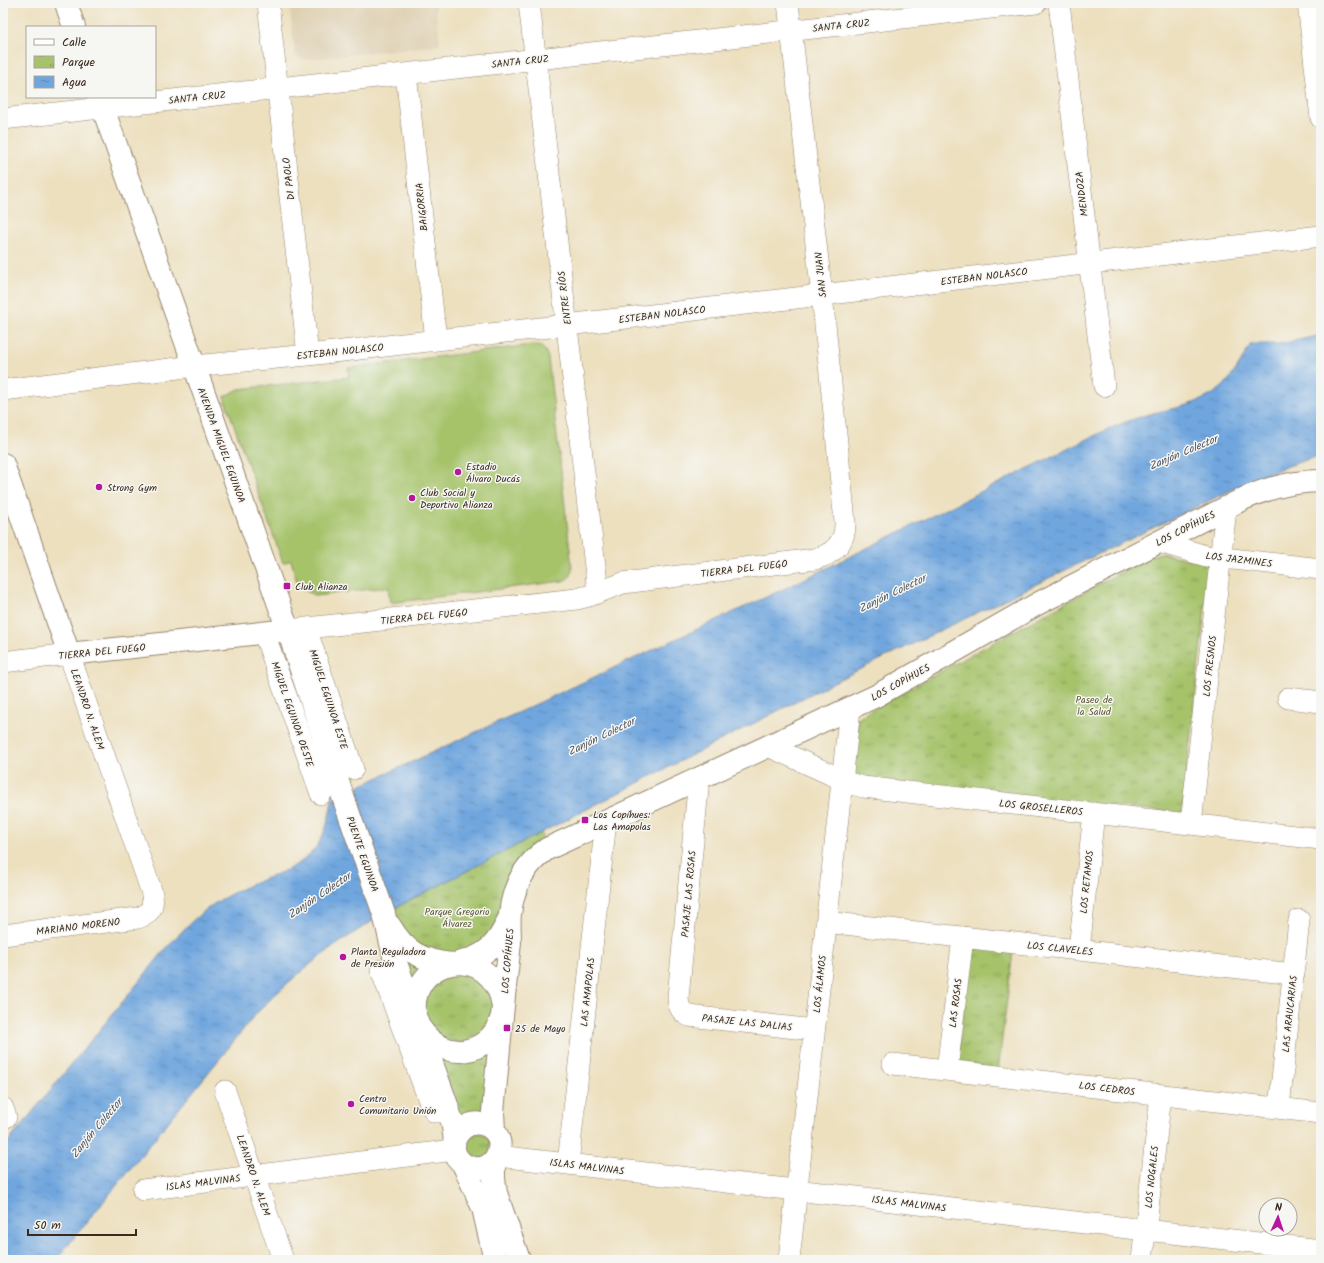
<svg xmlns="http://www.w3.org/2000/svg" width="1324" height="1263" font-family="Kalam,sans-serif">
  <defs>
    <pattern id="park-tufts" width="24" height="20" patternUnits="userSpaceOnUse"><rect width="24" height="20" fill="#a6c36b"/><path d="M3 7l-1-3M5 7V3M7 7l1-3M15 17l-1-3M17 17v-4M19 17l1-3" fill="none" stroke="#889f57"/></pattern>
    <pattern id="water-ripples" width="26" height="14" patternUnits="userSpaceOnUse"><rect width="26" height="14" fill="#70a6de"/><path d="M2 4q2-2 4 0t4 0M15 11q2-2 4 0t4 0" fill="none" stroke="#5d87b3"/></pattern>
  </defs>
  <rect width="100%" height="100%" fill="#f6f6f2"/>
  <filter id="ink" filterUnits="userSpaceOnUse"><feTurbulence type="fractalNoise" baseFrequency=".025" numOctaves="2"/><feDisplacementMap in="SourceGraphic" scale="8" xChannelSelector="R" yChannelSelector="G"/><feConvolveMatrix kernelMatrix="1 2 1 2 8 2 1 2 1" color-interpolation-filters="sRGB"/></filter>
  <filter id="wash" filterUnits="userSpaceOnUse"><feTurbulence type="fractalNoise" baseFrequency=".012" numOctaves="4" result="noise"/><feDisplacementMap in="SourceGraphic" scale="16" xChannelSelector="R" yChannelSelector="G"/><feGaussianBlur stdDeviation="0.9" result="paint"/><feColorMatrix in="noise" values="0 0 0 0 0 0 0 0 0 0 0 0 0 0 0 0 0 1.4 0 .05"/><feComposite in="paint" operator="in"/></filter>
  <g filter="url(#wash)">
    <rect width="100%" height="100%" fill="#ede0bf"/>
    <!-- built -->
    <path fill="#decfb1" d="M289,3h146l5,42 -137,15 -8,-5z"/>
    <!-- park -->
    <path fill="url(#park-tufts)" stroke="#707644" d="M1161,553l49,11 -28,249 -308,-30 -19,-9 -3,-3 6,-52 6,-5 286,-158z
      M541,833l3,7 -24,19 -9,13 -8,19 -3,22 -4,13 -17,20 -31,9 -34,-12 -23,-33z
      M976,948l37,4 -15,118 -41,-9 14,-110z
      M403,955l20,10 -10,14z
      M472,972l23,25 -5,30 -26,17 -30,-8 -13,-28 16,-32z
      M492,1046l-6,68 -25,8 -23,-67z
      M472,1130l19,7 -2,20 -20,3 -7,-18z"/>
    <!-- garden -->
    <path fill="#a6c36b" stroke="#707644" d="M532,345c9,0 14,4 16,13l24,209c0,8 -2,11 -9,14l-173,22 -2,-16 -73,9 -17,-10 -7,-26 -8,3 -59,-166 15,-8 110,-12 -1,-9z"/>
    <!-- water -->
    <path fill="url(#water-ripples)" stroke="#56687e" d="M1321,335v120l-36,12 -39,16 -406,196 -447,230c-49,28 -98,63 -137,105l-200,246h-53v-112l161,-197c20,-23 39,-43 67,-57 54,-28 92,-22 101,-95l460,-214 314,-155c13,-5 26,-11 40,-15 25,-7 52,-9 74,-26 12,-10 23,-31 31,-45h29z"/>
  </g>
  <g filter="url(#ink)">
    <g fill="none" stroke-linecap="round" stroke-linejoin="round">
      <defs>
        <path id="minor" d="M268,3l40,352
          M529,3l69,589
          M1059,3l45,383
          M1308,3l13,115
          M406,74l30,266
          M3,119l1033,-116
          M3,390l191,-24 114,-11 259,-30 754,-89
          M1159,542l47,14 115,13
          M306,628l47,141
          M288,630l289,-31 15,-4 31,-12 192,-24c19,-5 31,-17 30,-37l-23,-227 -34,-292
          M264,633l57,161
          M3,662l66,-8 82,236c4,15 1,23 -13,28l-135,17
          M1288,698l33,4
          M768,746l84,38 11,3 458,52
          M699,778l-21,219c0,9 3,15 11,19l125,14
          M1191,824l35,-316
          M826,922l468,52
          M1079,950l15,-137
          M381,970l50,136 4,6h14
          M893,1064l428,49
          M947,1070l16,-133
          M225,1091l58,169
          M3,1108l3,9
          M1279,1108l20,-188
          M497,1156l824,94
          M568,1164l38,-343
          M143,1190l311,-40
          M789,1260l61,-551
          M1142,1260l19,-165"/>
        <path id="major" d="M66,3l8,24
          M99,97l189,533 54,164 42,120 11,46 52,145c3,9 6,19 7,29 1,5 0,10 0,15 2,13 15,21 28,19 6,-2 11,-5 14,-11 16,-27 -26,-50 -41,-18
          M3,464l66,190 219,-24
          M390,926c15,26 32,35 62,38
          M458,963c27,-6 40,-18 50,-43
          M503,1006c2,-21 5,-43 7,-64 0,-10 -1,-19 0,-28 3,-27 15,-50 37,-65l329,-153 163,-93 204,-104c25,-11 51,-18 78,-18
          M415,1013c-6,-57 78,-72 88,-7l-10,106 1,19
          M421,1029c22,33 67,28 80,-10
          M494,1161v18l2,14 23,67
          M463,1164l20,44 12,52"/>
      </defs>
      <!-- minor casing -->
      <use href="#minor" stroke="#94856e" stroke-width="22"/>
      <!-- major casing -->
      <use href="#major" stroke="#94856e" stroke-width="24"/>
      <!-- minor -->
      <use href="#minor" stroke="#fff" stroke-width="21"/>
      <!-- major -->
      <use href="#major" stroke="#fff" stroke-width="22"/>
    </g>
  </g>
  <!-- markers -->
  <g fill="#b5179e" stroke="#f6f6f2" stroke-width="1.5">
    <circle cx="458" cy="472" r="4"/>
    <circle cx="99" cy="487" r="4"/>
    <circle cx="412" cy="498" r="4"/>
    <rect x="283" y="582" width="8" height="8" rx="2"/>
    <rect x="581" y="816" width="8" height="8" rx="2"/>
    <circle cx="343" cy="957" r="4"/>
    <rect x="503" y="1024" width="8" height="8" rx="2"/>
    <circle cx="351" cy="1104" r="4"/>
  </g>
  <g text-anchor="middle" stroke-width="3" stroke-linejoin="round" paint-order="stroke">
    <!-- street labels -->
    <g font-size="10" fill="#3b2a1e" stroke="#f6f6f2">
      <text transform="translate(841 25) rotate(-6)" y="4">SANTA CRUZ</text>
      <text transform="translate(520 61) rotate(-6)" y="4">SANTA CRUZ</text>
      <text transform="translate(197 97) rotate(-6)" y="4">SANTA CRUZ</text>
      <text transform="translate(288 179) rotate(-97)" y="4">DI PAOLO</text>
      <text transform="translate(1081 194) rotate(-97)" y="4">MENDOZA</text>
      <text transform="translate(421 207) rotate(-96)" y="4">BAIGORRIA</text>
      <text transform="translate(820 275) rotate(-96)" y="4">SAN JUAN</text>
      <text transform="translate(984 276) rotate(-7)" y="4">ESTEBAN NOLASCO</text>
      <text transform="translate(564 298) rotate(-97)" y="4">ENTRE RÍOS</text>
      <text transform="translate(662 314) rotate(-7)" y="4">ESTEBAN NOLASCO</text>
      <text transform="translate(340 351) rotate(-6)" y="4">ESTEBAN NOLASCO</text>
      <text transform="translate(222 445) rotate(70)" y="4">AVENIDA MIGUEL EGUINOA</text>
      <text transform="translate(1185 528) rotate(-27)" y="4">LOS COPÍHUES</text>
      <text transform="translate(1239 559) rotate(7)" y="4">LOS JAZMINES</text>
      <text transform="translate(744 568) rotate(-7)" y="4">TIERRA DEL FUEGO</text>
      <text transform="translate(424 616) rotate(-6)" y="4">TIERRA DEL FUEGO</text>
      <text transform="translate(102 651) rotate(-6)" y="4">TIERRA DEL FUEGO</text>
      <text transform="translate(1209 666) rotate(-84)" y="4">LOS FRESNOS</text>
      <text transform="translate(900 682) rotate(-29)" y="4">LOS COPÍHUES</text>
      <text transform="translate(329 699) rotate(72)" y="4">MIGUEL EGUINOA ESTE</text>
      <text transform="translate(88 709) rotate(71)" y="4">LEANDRO N. ALEM</text>
      <text transform="translate(293 714) rotate(71)" y="4">MIGUEL EGUINOA OESTE</text>
      <text transform="translate(1041 807) rotate(6)" y="4">LOS GROSELLEROS</text>
      <text transform="translate(363 854) rotate(71)" y="4">PUENTE EGUINOA</text>
      <text transform="translate(1086 882) rotate(-84)" y="4">LOS RETAMOS</text>
      <text transform="translate(688 894) rotate(-85)" y="4">PASAJE LAS ROSAS</text>
      <text transform="translate(78 926) rotate(-7)" y="4">MARIANO MORENO</text>
      <text transform="translate(1060 948) rotate(6)" y="4">LOS CLAVELES</text>
      <text transform="translate(507 961) rotate(-85)" y="4">LOS COPÍHUES</text>
      <text transform="translate(819 984) rotate(-84)" y="4">LOS ÁLAMOS</text>
      <text transform="translate(587 992) rotate(-84)" y="4">LAS AMAPOLAS</text>
      <text transform="translate(955 1003) rotate(-83)" y="4">LAS ROSAS</text>
      <text transform="translate(1289 1014) rotate(-84)" y="4">LAS ARAUCARIAS</text>
      <text transform="translate(747 1022) rotate(6)" y="4">PASAJE LAS DALIAS</text>
      <text transform="translate(1107 1088) rotate(7)" y="4">LOS CEDROS</text>
      <text transform="translate(587 1166) rotate(7)" y="4">ISLAS MALVINAS</text>
      <text transform="translate(254 1175) rotate(71)" y="4">LEANDRO N. ALEM</text>
      <text transform="translate(1151 1177) rotate(-84)" y="4">LOS NOGALES</text>
      <text transform="translate(203 1182) rotate(-7)" y="4">ISLAS MALVINAS</text>
      <text transform="translate(909 1203) rotate(7)" y="4">ISLAS MALVINAS</text>
    </g>
    <!-- poi labels -->
    <g font-size="10" fill="#3b2a1e" stroke="#f6f6f2" text-anchor="start">
      <text x="466" y="470">Estadio<tspan x="466" dy="12">Álvaro Ducás</tspan></text>
      <text x="107" y="491">Strong Gym</text>
      <text x="420" y="496">Club Social y<tspan x="420" dy="12">Deportivo Alianza</tspan></text>
      <text x="295" y="590">Club Alianza</text>
      <text x="593" y="818">Los Copíhues:<tspan x="593" dy="12">Las Amapolas</tspan></text>
      <text x="351" y="955">Planta Reguladora<tspan x="351" dy="12">de Presión</tspan></text>
      <text x="515" y="1032">25 de Mayo</text>
      <text x="359" y="1102">Centro<tspan x="359" dy="12">Comunitario Unión</tspan></text>
    </g>
    <!-- park labels -->
    <g font-size="10" fill="#5b5835" stroke="#f6f6f2">
      <text x="1094" y="703">Paseo de<tspan x="1094" dy="12">la Salud</tspan></text>
      <text x="457" y="915">Parque Gregorio<tspan x="457" dy="12">Álvarez</tspan></text>
    </g>
    <!-- water labels -->
    <g font-size="11" font-style="italic" fill="#4e5561" stroke="#f6f6f2">
      <text transform="translate(1183 452) rotate(-23)" y="4">Zanjón Colector</text>
      <text transform="translate(892 593) rotate(-26)" y="4">Zanjón Colector</text>
      <text transform="translate(601 736) rotate(-26)" y="4">Zanjón Colector</text>
      <text transform="translate(319 895) rotate(-34)" y="4">Zanjón Colector</text>
      <text transform="translate(96 1128) rotate(-50)" y="4">Zanjón Colector</text>
    </g>
  </g>
  <!-- margin -->
  <rect width="1324" height="1263" fill="none" stroke="#f6f6f2" stroke-width="16"/>
  <!-- legend -->
  <rect x="26" y="26" width="130" height="72" fill="#f6f6f2" stroke="#aba49d"/>
  <rect x="34" y="39" width="20" height="6" fill="#ffffff" stroke="#aba49d"/>
  <text x="62" y="46" font-size="12" fill="#3b2a1e">Calle</text>
  <rect x="34" y="56" width="20" height="12" fill="url(#park-tufts)" stroke="#aba49d"/>
  <text x="62" y="66" font-size="12" fill="#3b2a1e">Parque</text>
  <rect x="34" y="76" width="20" height="12" fill="url(#water-ripples)" stroke="#aba49d"/>
  <text x="62" y="86" font-size="12" fill="#3b2a1e">Agua</text>
  <!-- north arrow -->
  <g transform="translate(1278 1217) rotate(3)"><circle r="19" fill="#f6f6f2" stroke="#aba49d"/>
  <path d="M0-3L7 15L0 10L-7 15Z" fill="#b5179e"/>
  <text y="-6" font-size="11" font-weight="bold" text-anchor="middle" fill="#3b2a1e">N</text>
  </g>
  <!-- scale -->
  <path d="M28 1229v6h108v-6" fill="none" stroke="#3b2a1e" stroke-width="2"/>
  <text x="34" y="1229" font-size="12" fill="#3b2a1e" stroke="#f6f6f2" stroke-width="3" paint-order="stroke">50 m</text>
</svg>
